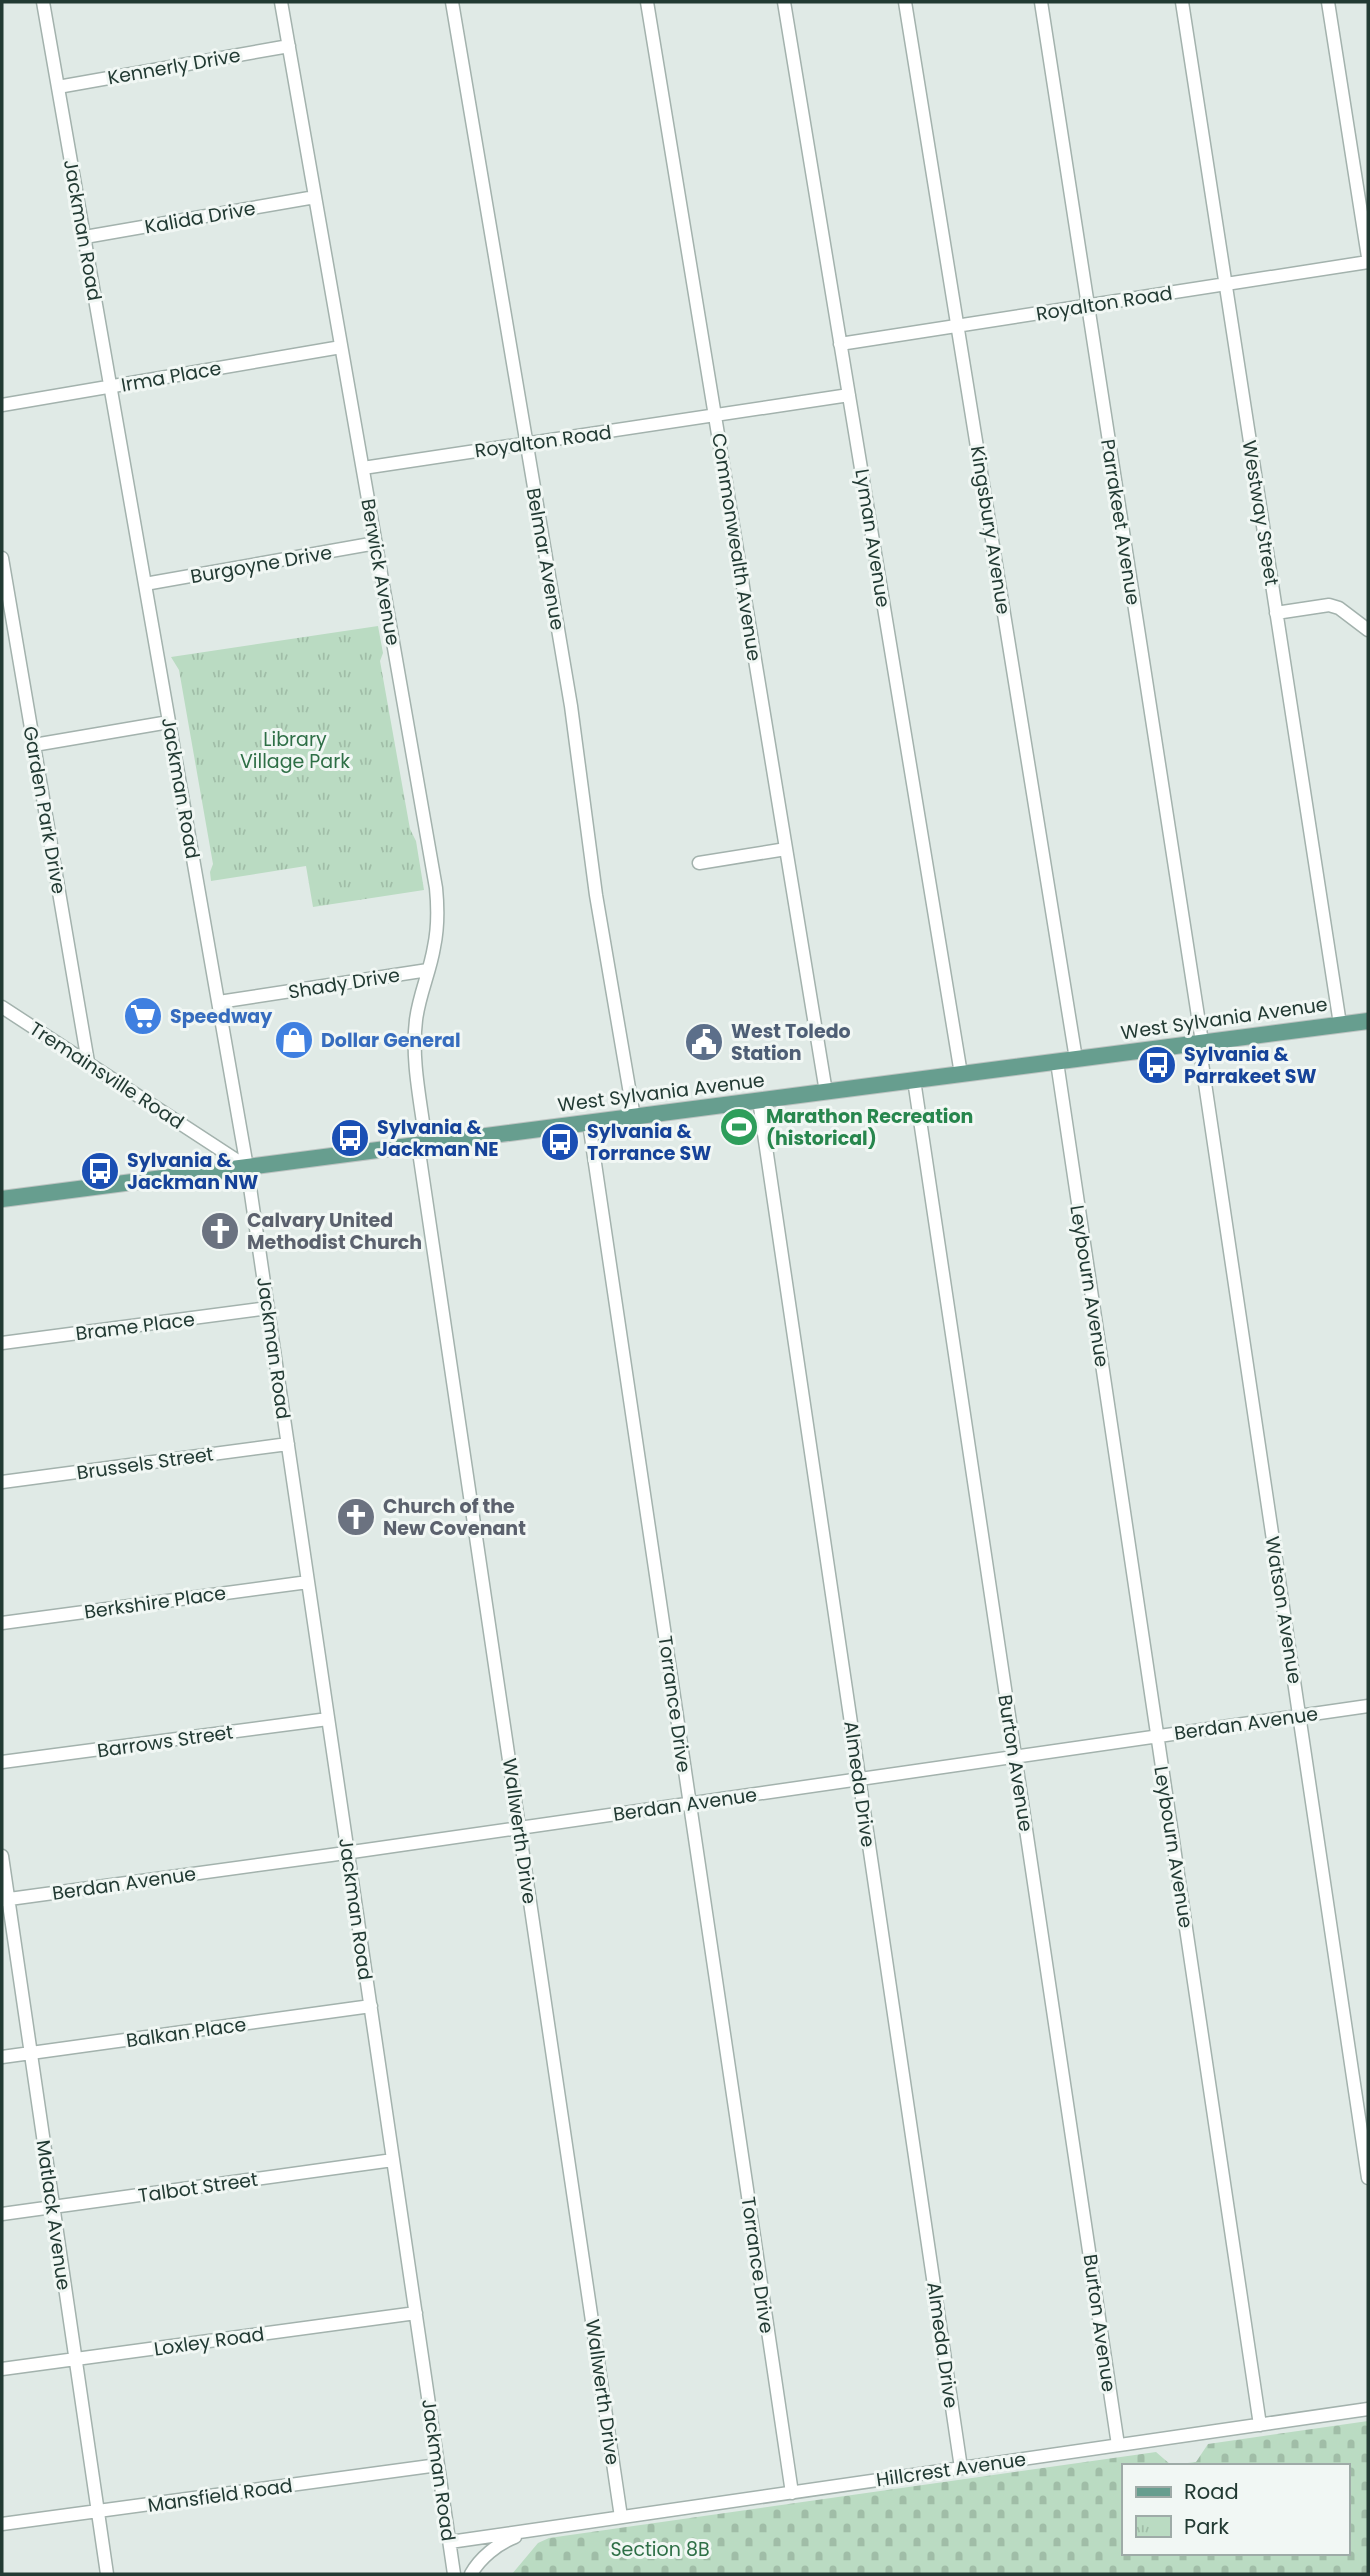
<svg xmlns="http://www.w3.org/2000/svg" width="1370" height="2576" font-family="Poppins,sans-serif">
  <defs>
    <pattern id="cemetery-stones" width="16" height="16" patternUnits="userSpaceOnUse" patternTransform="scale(1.75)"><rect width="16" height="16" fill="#badbc2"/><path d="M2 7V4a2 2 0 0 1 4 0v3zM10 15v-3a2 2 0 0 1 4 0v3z" fill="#a0bda7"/></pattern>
    <pattern id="park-tufts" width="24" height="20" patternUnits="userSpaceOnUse" patternTransform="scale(1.75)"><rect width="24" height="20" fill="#badbc2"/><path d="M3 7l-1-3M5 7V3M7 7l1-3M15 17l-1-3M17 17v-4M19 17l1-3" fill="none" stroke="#a0bda7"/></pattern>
  </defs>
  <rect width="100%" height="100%" fill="#e0eae6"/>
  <!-- cemetery -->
  <path fill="url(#cemetery-stones)" fill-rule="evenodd" d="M1368,2421v153h-856l26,-31 11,-5 607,-86 15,13 25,-3 12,-18zM1123,2466h224v87h-224z"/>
  <!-- park -->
  <path fill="url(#park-tufts)" d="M378,626l5,27 -3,8 30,168 6,12 8,49 -111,17 -7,-41 -95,15 -1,-9 3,-8 -34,-194 -8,-13z"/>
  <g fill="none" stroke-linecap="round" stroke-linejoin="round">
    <defs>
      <path id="minor" d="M43,2l204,1165 207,1407
        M281,2l155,886c2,20 2,40 -2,59 -4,25 -15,48 -18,73 -5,41 5,83 10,124
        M452,2l119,704 25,189 38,222
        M647,2l179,1090
        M784,2l177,1072
        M905,2l171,1057
        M1041,2l161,1040
        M1182,2l158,1022
        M1328,2l40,255
        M58,87l231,-41
        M85,237l230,-40
        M840,344l528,-82
        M2,405l339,-58
        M363,468l486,-73
        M2,558l86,504
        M145,584l231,-41
        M1276,613l53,-8 10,3 29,22
        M34,745l135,-23
        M699,863l87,-14
        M219,1002l209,-32
        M2,1007l245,160
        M1199,1043l169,1135
        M1057,1062l203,1363
        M914,1080l204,1365
        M759,1100l202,1368
        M589,1123l203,1370
        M418,1145l203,1372
        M2,1343l266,-35
        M2,1482l286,-38
        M2,1623l306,-41
        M2,1762l326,-43
        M2,1856l105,718
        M2,1900l329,-45 1037,-149
        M2,2057l369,-51
        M2,2214l391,-54
        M2,2369l414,-56
        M2,2524l436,-59
        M450,2542l918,-133
        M471,2574c9,-16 26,-30 44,-37"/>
      <path id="major" d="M2,1199l1366,-178"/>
    </defs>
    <!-- minor casing -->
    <use href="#minor" stroke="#a3b2ad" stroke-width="15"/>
    <!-- major casing -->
    <use href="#major" stroke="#bdc4c2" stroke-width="18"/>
    <!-- minor -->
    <use href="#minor" stroke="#fff" stroke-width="12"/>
    <!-- major -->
    <use href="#major" stroke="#679e8f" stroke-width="16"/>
  </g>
  <!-- icons -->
  <defs>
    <symbol id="supermarket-disc" viewBox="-11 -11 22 22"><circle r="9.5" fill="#3f7fe0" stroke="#f1f7f4"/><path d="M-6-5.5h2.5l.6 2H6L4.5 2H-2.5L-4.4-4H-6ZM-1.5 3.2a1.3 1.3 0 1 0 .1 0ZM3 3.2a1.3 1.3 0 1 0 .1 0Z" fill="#fff"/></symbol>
    <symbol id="shop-disc" viewBox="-11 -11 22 22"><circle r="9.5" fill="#3f7fe0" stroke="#f1f7f4"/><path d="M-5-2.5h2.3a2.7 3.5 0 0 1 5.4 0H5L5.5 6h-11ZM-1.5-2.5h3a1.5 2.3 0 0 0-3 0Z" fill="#fff"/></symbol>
    <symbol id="civic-disc" viewBox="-11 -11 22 22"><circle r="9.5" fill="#5c6f8a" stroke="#f1f7f4"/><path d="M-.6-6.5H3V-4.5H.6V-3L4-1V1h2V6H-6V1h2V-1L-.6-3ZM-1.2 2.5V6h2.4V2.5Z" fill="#fff"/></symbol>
    <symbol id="bus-disc" viewBox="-11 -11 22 22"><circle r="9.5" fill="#1a4fb4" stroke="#f1f7f4"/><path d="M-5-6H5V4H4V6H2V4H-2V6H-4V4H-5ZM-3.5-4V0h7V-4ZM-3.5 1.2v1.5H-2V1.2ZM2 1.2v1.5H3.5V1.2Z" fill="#fff"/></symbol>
    <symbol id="stadium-disc" viewBox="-11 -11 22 22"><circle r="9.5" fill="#2e9e5b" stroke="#f1f7f4"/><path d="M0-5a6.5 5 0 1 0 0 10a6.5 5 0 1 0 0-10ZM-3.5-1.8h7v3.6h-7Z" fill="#fff"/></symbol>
    <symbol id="church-disc" viewBox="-11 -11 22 22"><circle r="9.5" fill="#6b7280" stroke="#f1f7f4"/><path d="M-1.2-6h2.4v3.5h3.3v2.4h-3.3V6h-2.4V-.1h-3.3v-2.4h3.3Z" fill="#fff"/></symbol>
  </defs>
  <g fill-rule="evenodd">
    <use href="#supermarket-disc" x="121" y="994" width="44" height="44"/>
    <use href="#shop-disc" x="272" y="1018" width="44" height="44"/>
    <use href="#civic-disc" x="682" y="1020" width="44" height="44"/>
    <use href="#bus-disc" x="1135" y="1043" width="44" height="44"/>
    <use href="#stadium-disc" x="717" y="1105" width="44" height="44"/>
    <use href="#bus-disc" x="328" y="1116" width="44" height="44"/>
    <use href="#bus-disc" x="538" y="1120" width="44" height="44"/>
    <use href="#bus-disc" x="78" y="1149" width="44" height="44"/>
    <use href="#church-disc" x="198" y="1209" width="44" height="44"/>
    <use href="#church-disc" x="334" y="1495" width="44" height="44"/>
  </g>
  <g text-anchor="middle" stroke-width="6" stroke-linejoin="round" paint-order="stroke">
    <!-- street labels -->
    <g font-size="19" fill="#223a33" stroke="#f1f7f4">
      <text transform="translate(174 66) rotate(-10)" y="7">Kennerly Drive</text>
      <text transform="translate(200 217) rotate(-10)" y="7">Kalida Drive</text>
      <text transform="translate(83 230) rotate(80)" y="7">Jackman Road</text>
      <text transform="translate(1104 303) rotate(-9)" y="7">Royalton Road</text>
      <text transform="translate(171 376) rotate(-10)" y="7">Irma Place</text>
      <text transform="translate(543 441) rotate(-8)" y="7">Royalton Road</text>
      <text transform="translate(1261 513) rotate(81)" y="7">Westway Street</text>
      <text transform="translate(1121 522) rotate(81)" y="7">Parrakeet Avenue</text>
      <text transform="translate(991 530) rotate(81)" y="7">Kingsbury Avenue</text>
      <text transform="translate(873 538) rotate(81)" y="7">Lyman Avenue</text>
      <text transform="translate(737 547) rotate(81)" y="7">Commonwealth Avenue</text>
      <text transform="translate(546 559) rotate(80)" y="7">Belmar Avenue</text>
      <text transform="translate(261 564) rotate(-10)" y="7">Burgoyne Drive</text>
      <text transform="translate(381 572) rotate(80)" y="7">Berwick Avenue</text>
      <text transform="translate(181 788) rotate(80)" y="7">Jackman Road</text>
      <text transform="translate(45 810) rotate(80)" y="7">Garden Park Drive</text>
      <text transform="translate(344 983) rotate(-9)" y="7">Shady Drive</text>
      <text transform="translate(1224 1018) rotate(-8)" y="7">West Sylvania Avenue</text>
      <text transform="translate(107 1075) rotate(33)" y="7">Tremainsville Road</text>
      <text transform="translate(661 1092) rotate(-7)" y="7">West Sylvania Avenue</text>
      <text transform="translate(1090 1286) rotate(81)" y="7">Leybourn Avenue</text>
      <text transform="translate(135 1326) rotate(-7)" y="7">Brame Place</text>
      <text transform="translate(274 1348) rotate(82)" y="7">Jackman Road</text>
      <text transform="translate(145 1463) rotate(-8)" y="7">Brussels Street</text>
      <text transform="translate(155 1602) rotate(-8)" y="7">Berkshire Place</text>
      <text transform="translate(1284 1610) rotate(81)" y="7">Watson Avenue</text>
      <text transform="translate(675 1704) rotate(82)" y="7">Torrance Drive</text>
      <text transform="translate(1246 1723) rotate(-8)" y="7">Berdan Avenue</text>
      <text transform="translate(165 1741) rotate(-8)" y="7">Barrows Street</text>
      <text transform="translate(1016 1763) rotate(81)" y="7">Burton Avenue</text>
      <text transform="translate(860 1784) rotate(82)" y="7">Almeda Drive</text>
      <text transform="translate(685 1804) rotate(-8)" y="7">Berdan Avenue</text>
      <text transform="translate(520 1831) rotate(82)" y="7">Wallwerth Drive</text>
      <text transform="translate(1174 1847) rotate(81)" y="7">Leybourn Avenue</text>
      <text transform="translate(124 1883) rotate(-8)" y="7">Berdan Avenue</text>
      <text transform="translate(356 1909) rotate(82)" y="7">Jackman Road</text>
      <text transform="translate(186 2032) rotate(-8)" y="7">Balkan Place</text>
      <text transform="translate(198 2187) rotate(-8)" y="7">Talbot Street</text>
      <text transform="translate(54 2215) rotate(82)" y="7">Matlack Avenue</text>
      <text transform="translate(758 2265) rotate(82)" y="7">Torrance Drive</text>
      <text transform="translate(1100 2323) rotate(82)" y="7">Burton Avenue</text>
      <text transform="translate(209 2341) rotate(-8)" y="7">Loxley Road</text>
      <text transform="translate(943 2345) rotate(82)" y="7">Almeda Drive</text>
      <text transform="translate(603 2392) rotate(82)" y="7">Wallwerth Drive</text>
      <text transform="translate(951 2469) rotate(-8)" y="7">Hillcrest Avenue</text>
      <text transform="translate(439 2470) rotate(82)" y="7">Jackman Road</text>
      <text transform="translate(220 2495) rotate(-8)" y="7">Mansfield Road</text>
    </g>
    <!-- park labels -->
    <g font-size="19" fill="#2e6f46" stroke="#f1f7f4">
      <text x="295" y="746">Library<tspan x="295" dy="22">Village Park</tspan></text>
      <text x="660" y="2556">Section 8B</text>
    </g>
    <!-- shop labels -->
    <g font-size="19" font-weight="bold" fill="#366cbe" stroke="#f1f7f4" text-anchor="start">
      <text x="170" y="1023">Speedway</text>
      <text x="321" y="1047">Dollar General</text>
    </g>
    <!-- service labels -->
    <g font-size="19" font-weight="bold" fill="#4e5e75" stroke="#f1f7f4" text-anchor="start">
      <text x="731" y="1038">West Toledo<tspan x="731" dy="22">Station</tspan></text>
    </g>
    <!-- transit labels -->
    <g font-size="19" font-weight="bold" fill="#164399" stroke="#f1f7f4" text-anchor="start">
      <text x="1184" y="1061">Sylvania &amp;<tspan x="1184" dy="22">Parrakeet SW</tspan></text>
      <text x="377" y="1134">Sylvania &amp;<tspan x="377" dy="22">Jackman NE</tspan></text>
      <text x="587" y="1138">Sylvania &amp;<tspan x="587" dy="22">Torrance SW</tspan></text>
      <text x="127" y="1167">Sylvania &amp;<tspan x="127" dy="22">Jackman NW</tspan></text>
    </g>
    <!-- leisure labels -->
    <g font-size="19" font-weight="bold" fill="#27864d" stroke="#f1f7f4" text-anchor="start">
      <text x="766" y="1123">Marathon Recreation<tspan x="766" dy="22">(historical)</tspan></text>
    </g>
    <!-- worship labels -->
    <g font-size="19" font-weight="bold" fill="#5b616d" stroke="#f1f7f4" text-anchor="start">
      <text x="247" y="1227">Calvary United<tspan x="247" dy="22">Methodist Church</tspan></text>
      <text x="383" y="1513">Church of the<tspan x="383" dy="22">New Covenant</tspan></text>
    </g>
  </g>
  <!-- border -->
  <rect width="1370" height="2576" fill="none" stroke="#223a33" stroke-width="7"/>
  <!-- legend -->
  <rect x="1122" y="2464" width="228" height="91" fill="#f1f7f4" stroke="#9eaba7" stroke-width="2"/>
  <rect x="1136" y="2487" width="35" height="10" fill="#679e8f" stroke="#9eaba7" stroke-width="2"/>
  <text x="1184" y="2499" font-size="21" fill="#223a33">Road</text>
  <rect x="1136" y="2516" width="35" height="21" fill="url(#park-tufts)" stroke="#9eaba7" stroke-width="2"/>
  <text x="1184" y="2534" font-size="21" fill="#223a33">Park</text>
</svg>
